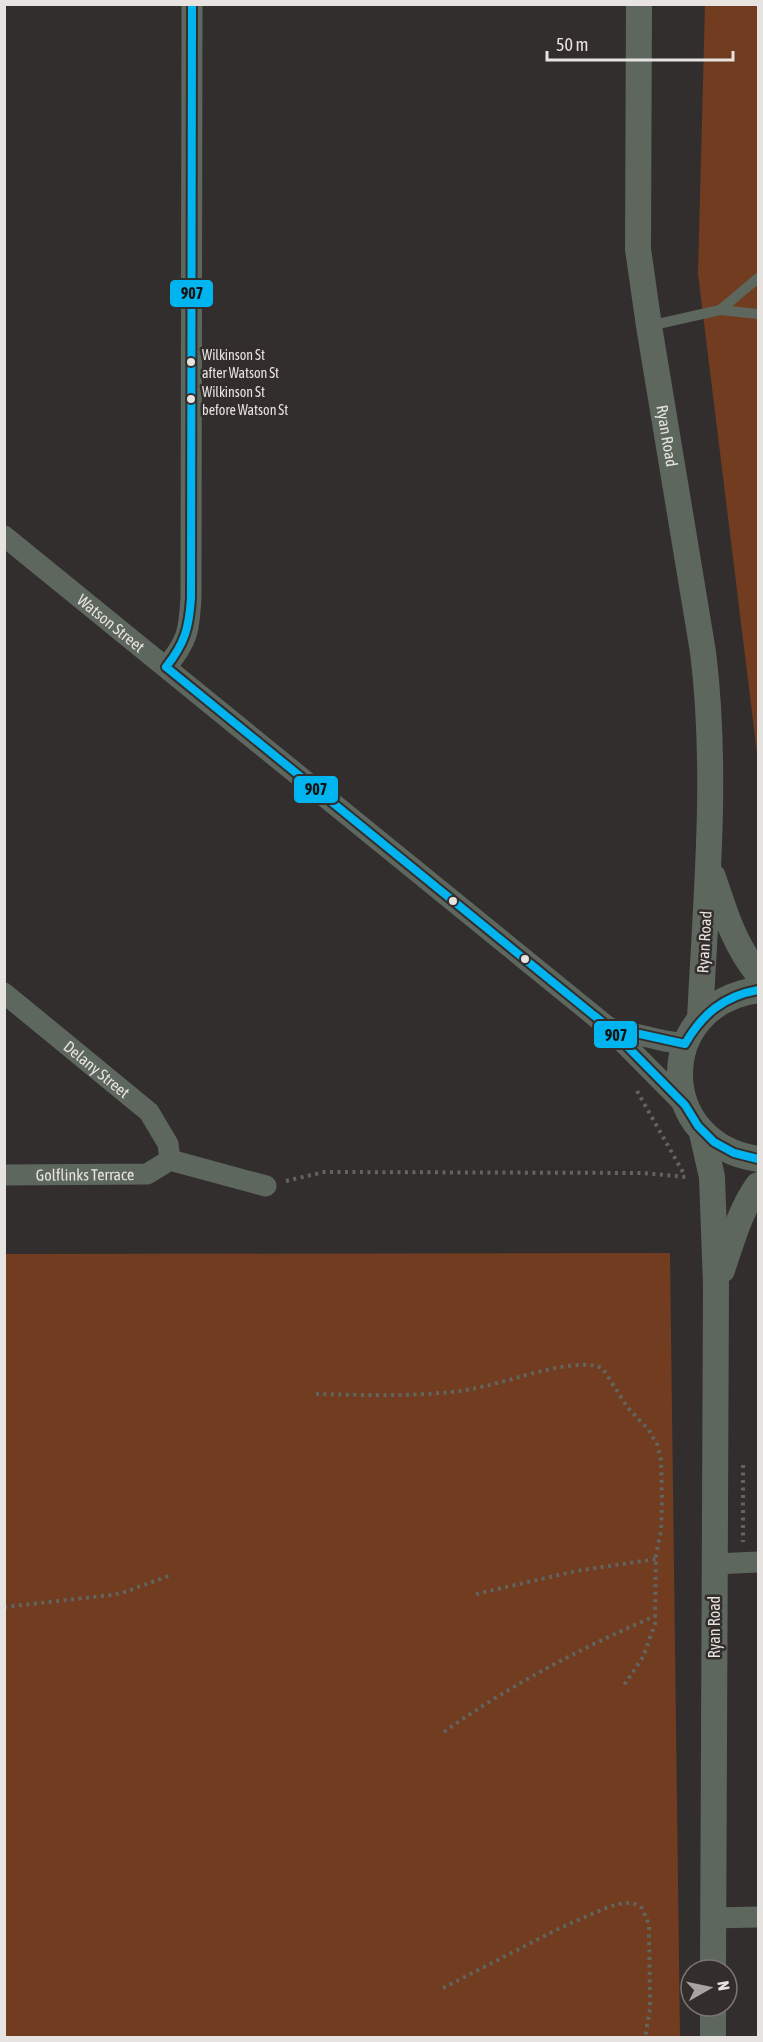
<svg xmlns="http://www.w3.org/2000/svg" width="763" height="2042" font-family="'Asap Condensed',sans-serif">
  <rect width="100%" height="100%" fill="#312e2d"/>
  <!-- green -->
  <path fill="#713c20" d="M705,5h53v756l-60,-487z
    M670,1253l10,784h-675v-783z"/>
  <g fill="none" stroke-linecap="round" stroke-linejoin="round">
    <!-- path -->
    <path stroke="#61655f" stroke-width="4" stroke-dasharray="3 4.5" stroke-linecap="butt" d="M637,1091l47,83
      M286,1181l38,-9 319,1 43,4
      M316,1394c47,1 96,3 143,-3 17,-2 33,-7 50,-11 20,-6 77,-23 94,-11l25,39 20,21 9,15 4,16 1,41 -1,30 -5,24 -1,69 -12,33 -21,31
      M743,1465v77
      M476,1594l100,-23 80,-12
      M4,1607l107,-12 14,-3 46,-17
      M444,1732c66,-47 137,-84 211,-116
      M443,1988l117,-60 48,-21 15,-4h10l9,5 7,17 1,83 -5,30"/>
    <!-- service -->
    <path stroke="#5e675d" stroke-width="10" d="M720,310l38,4
      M649,326l71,-16 38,-32"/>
    <!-- minor -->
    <g stroke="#5e675d" stroke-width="21">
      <path id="s1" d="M4,536l604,491 77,78"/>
      <path d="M166,667c22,-26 23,-36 25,-69l1,-594"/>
      <path id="s2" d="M4,993l145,119 19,32 2,16"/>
      <path d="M609,1028l56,13 20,3"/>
      <path id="s3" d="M4,1175l143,-1 23,-14 96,26"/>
      <path d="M714,1564l44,-2"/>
      <path d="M713,1918l45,-1"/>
    </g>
    <!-- tertiary -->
    <g stroke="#5e675d" stroke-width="26">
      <path id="s4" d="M639,4l-1,245 11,77 54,326c15,121 3,245 -3,367"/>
      <path d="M713,877c12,36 21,67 45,97"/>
      <path d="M758,990c-104,14 -104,154 0,169"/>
      <path d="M702,1133l10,44 4,108 -3,685"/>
      <path d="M722,1270c10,-29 18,-60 36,-85"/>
      <path d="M713,2038v-32"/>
    </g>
    <defs>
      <path id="bus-1" d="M166,667l442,360 77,78 13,21 16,16 20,11 24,6
        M166,667c19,-24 23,-39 25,-69l1,-594
        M595,1016l13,11 77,17c17,-30 39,-48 73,-54"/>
    </defs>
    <!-- bus-1 casing -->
    <use href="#bus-1" stroke="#332d2b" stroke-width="12"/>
    <!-- bus-1 -->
    <use href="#bus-1" stroke="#00b5ef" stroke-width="8"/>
  </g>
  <!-- markers -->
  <g fill="#e6e3e1" stroke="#332d2b" stroke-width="2">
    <circle cx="191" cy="362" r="5"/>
    <circle cx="191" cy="399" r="5"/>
    <circle cx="453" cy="901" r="5"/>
    <circle cx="525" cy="959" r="5"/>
  </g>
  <g text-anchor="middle" stroke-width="5" stroke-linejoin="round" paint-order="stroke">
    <!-- bus labels -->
    <g font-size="14" fill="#e6e3e1" stroke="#332d2b" text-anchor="start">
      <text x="202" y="360">Wilkinson St<tspan x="202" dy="18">after Watson St</tspan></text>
      <text x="202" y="397">Wilkinson St<tspan x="202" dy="18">before Watson St</tspan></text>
    </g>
    <!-- street labels -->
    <g font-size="16" fill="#e6e3e1" stroke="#332d2b">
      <text dy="6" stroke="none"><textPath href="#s4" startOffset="434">Ryan Road</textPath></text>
      <text dy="6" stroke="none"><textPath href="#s1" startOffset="138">Watson Street</textPath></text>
      <text transform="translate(704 942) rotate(-87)" y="6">Ryan Road</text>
      <text dy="6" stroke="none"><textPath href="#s2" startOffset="120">Delany Street</textPath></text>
      <text dy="6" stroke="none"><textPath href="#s3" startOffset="81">Golflinks Terrace</textPath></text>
      <text transform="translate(714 1627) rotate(-90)" y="6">Ryan Road</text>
    </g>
  </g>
  <g stroke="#332d2b" stroke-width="2">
    <rect x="169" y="279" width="45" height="29" rx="6" fill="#00b5ef"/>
    <rect x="293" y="775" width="46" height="29" rx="6" fill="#00b5ef"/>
    <rect x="593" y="1020" width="45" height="29" rx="6" fill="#00b5ef"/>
  </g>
  <g font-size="16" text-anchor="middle" font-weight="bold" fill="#111">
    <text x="192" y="299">907</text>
    <text x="316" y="795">907</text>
    <text x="616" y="1041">907</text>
  </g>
  <!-- border -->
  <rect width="763" height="2042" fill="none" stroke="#e6e3e1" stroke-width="12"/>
  <!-- north arrow -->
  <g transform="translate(709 1988) rotate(81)"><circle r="28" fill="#332d2b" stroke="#7b7674" stroke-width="1.5"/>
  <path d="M0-4.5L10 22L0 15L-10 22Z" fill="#a7a4a2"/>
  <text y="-9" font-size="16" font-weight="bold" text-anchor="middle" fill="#e6e3e1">N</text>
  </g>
  <!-- scale -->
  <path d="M547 51v9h186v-9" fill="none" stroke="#e6e3e1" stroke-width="3"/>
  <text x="556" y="51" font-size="18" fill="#e6e3e1" stroke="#332d2b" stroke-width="4.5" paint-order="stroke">50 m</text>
</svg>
